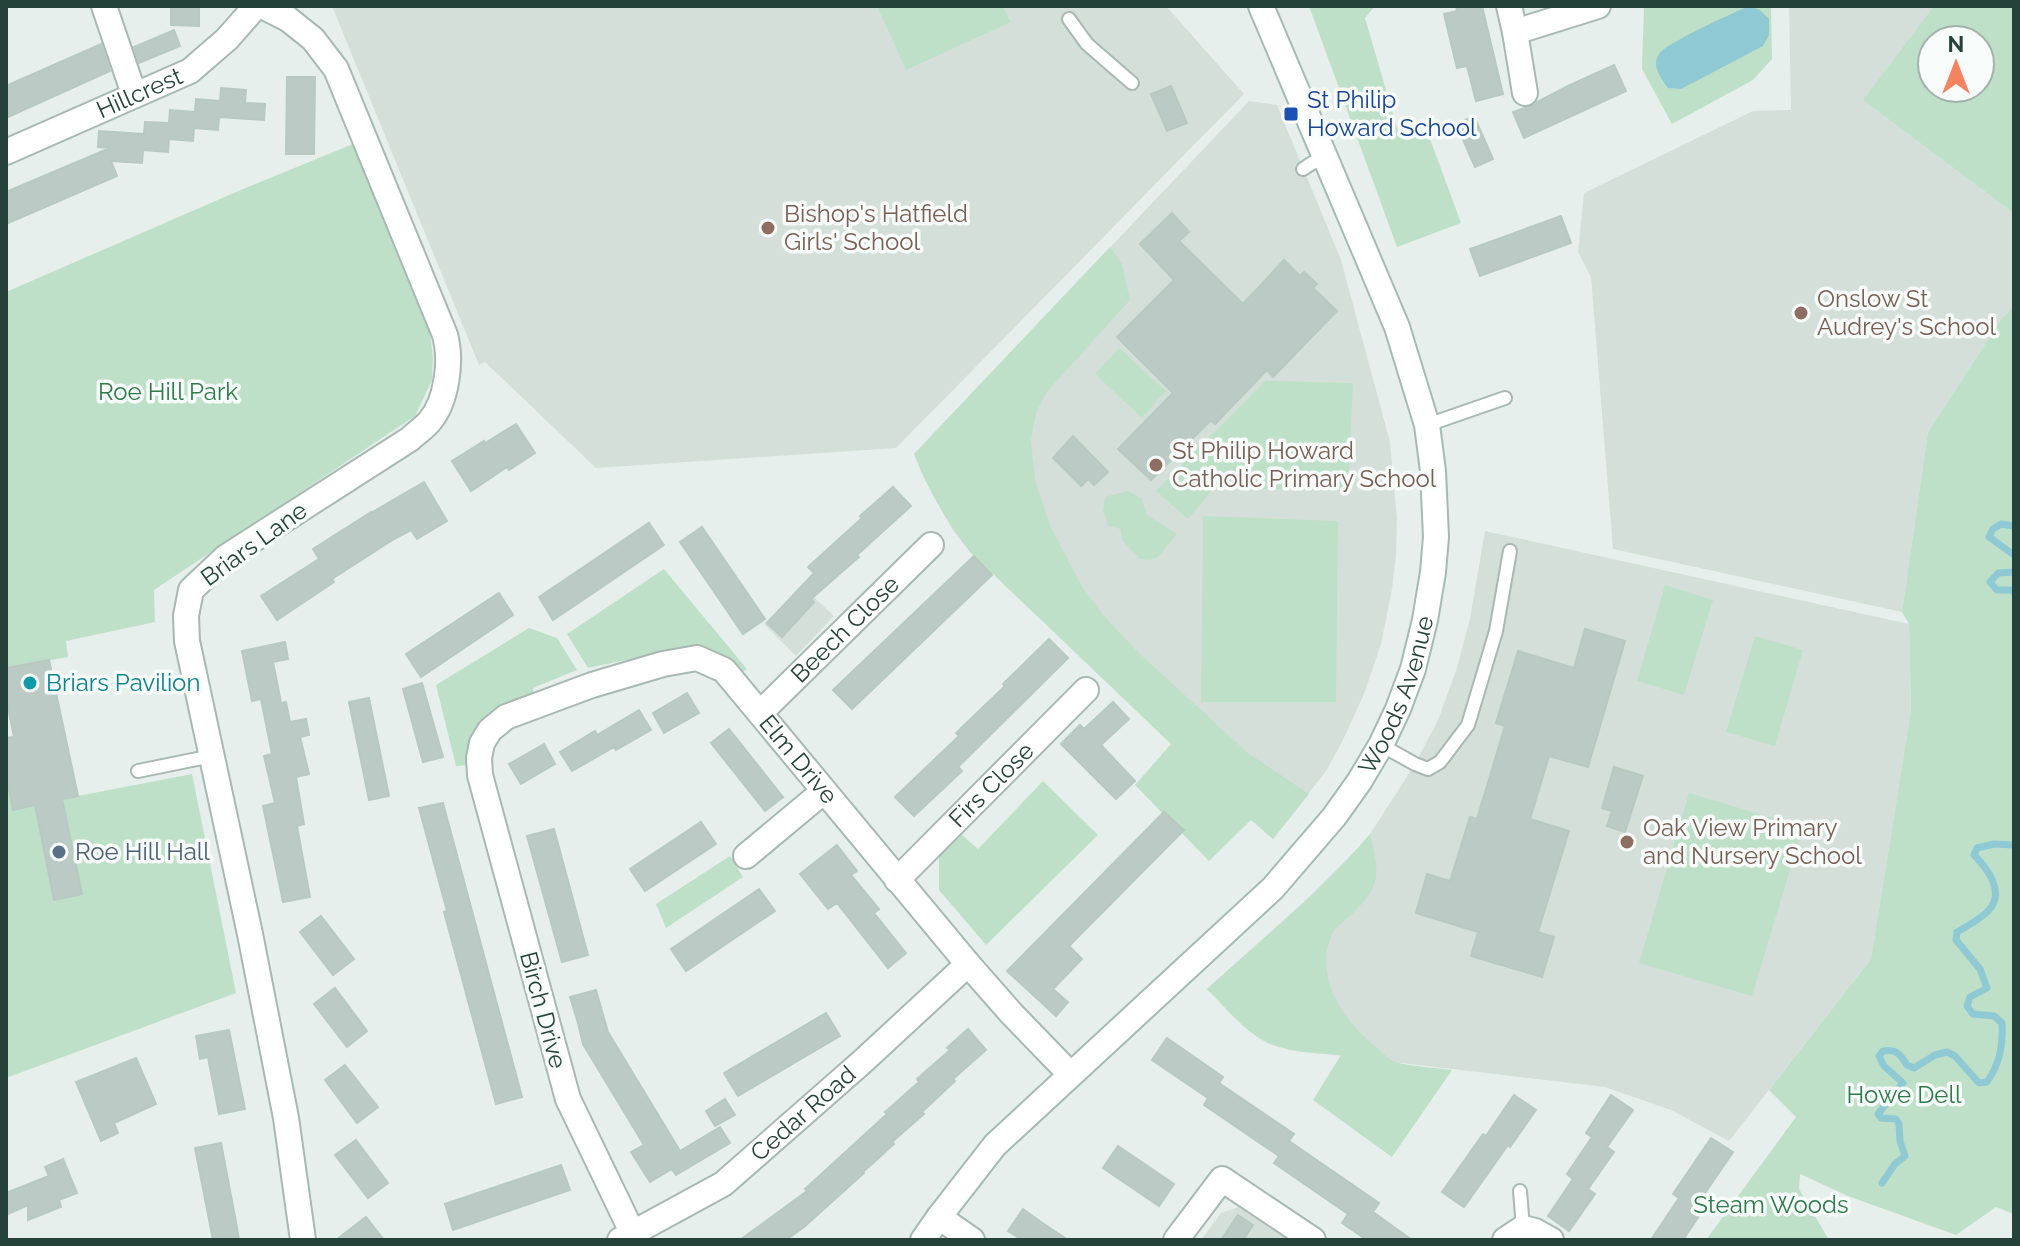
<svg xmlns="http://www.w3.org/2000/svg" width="2020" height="1246" font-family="Raleway,sans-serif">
  <rect width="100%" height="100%" fill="#e6efeb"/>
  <!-- built -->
  <path fill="#d4dfda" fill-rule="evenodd" d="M332,6h834l78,88 -348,354 -300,20 -111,-106 -6,3z
    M1789,6h225v301l-12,11 -74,114 -26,180 -289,-63 -22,-272 -13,-25 6,-59 169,-82 38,-1zM1932,40h48v48h-48z
    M1249,101l28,4 64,155 49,182 7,78 -1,34 -4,35 -11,55 -17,50 -22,48 -16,29 -53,68 -302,-286 -17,-21 -15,-26 -15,-28 -10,-24z
    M1485,531l424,93 2,86 -40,249 -142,182 -58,-31 -66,-23 -313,-37 -23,-6 -20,-14 -42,-41 101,-91 49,-49 13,-15 45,-70 23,-44 18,-49 14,-52z
    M802,586l32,30 -38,40 -32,-32z
    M1239,1207l49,33h-87l20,-27z"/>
  <!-- green -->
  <path fill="#bfe0c8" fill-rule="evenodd" d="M877,6h126l8,16 -105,48z
    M1309,6h66l-10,12 33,113 31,5 32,87 -64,24z
    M1644,6h127l1,53 -19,21 -81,44 -30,-55z
    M1934,6h80v207l-151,-113zM1932,40h48v48h-48z
    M353,144l77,188 3,26 -1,22 -17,36 -261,174 1,32 -89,19 2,16 -62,11v-376l237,-103z
    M1110,247l12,17 8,36 -84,93 -10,20 -5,28 4,39 15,45 31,60 22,30 36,38 109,100 61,41 -36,45 -22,-19 -42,41 -74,-76 36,-41 -200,-191c-24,-31 -43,-63 -57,-99z
    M2014,307v907l-18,-7 -40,28 -108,-39 -48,-22 -1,15 30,51h-123l90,-123 -27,-27 102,-131 40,-249 -2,-86 -7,-12 26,-180 74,-114z
    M1119,348l47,43 -24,27 -47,-44z
    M1265,381l88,2 -5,108 -134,-3 -26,31 -32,-28z
    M1129,491l13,8 5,16 30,19 -19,23 -8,3 -10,-1 -18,-19 -1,-11 -13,-3 -5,-16 2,-11 3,-3z
    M1203,516l135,5 -2,181h-135z
    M664,569l83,100 -7,5 -29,-22 -28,-4 -95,20 -21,-34z
    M1665,585l48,15 -29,95 -47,-14z
    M529,628l28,10 20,32 -44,18 1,6 -22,7 -21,13 -22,51 -13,1 -20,-81z
    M1755,636l48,14 -28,96 -49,-14z
    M6,774l7,35 22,-4 20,95 27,-6 -20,-95 130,-25 44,219 -230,85z
    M1043,781l55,54 -112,110 -47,-55v-35l23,-20 16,14z
    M1689,793l114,34 -51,169 -113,-33z
    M1370,834c10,41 12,52 -21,83 -6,5 -14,11 -17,17 -19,44 12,87 44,113 6,5 13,13 20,15 11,4 42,6 56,8l-60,87 -79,-57 28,-45c-23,-2 -49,-2 -70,-11 -25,-10 -45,-36 -64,-55 55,-50 115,-98 163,-155z
    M730,856l13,21 -77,51 -10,-24z"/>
  <!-- water -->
  <path fill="#8ec9d4" d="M1749,6l11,4 9,9v16l-6,11 -82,43 -13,-1c-7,-10 -17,-22 -9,-34 7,-11 74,-41 90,-48z"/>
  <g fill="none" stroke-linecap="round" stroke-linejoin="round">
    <!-- stream -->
    <path stroke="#8ec9d4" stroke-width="7" d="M2014,526l-13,-2 -8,5 -4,8 25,18
      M2014,572l-16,1 -8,9 7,8h14l3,2
      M1882,1183l13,-19 10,-8 -5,-15 -1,-17 -3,-5 -15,-1 -3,-4 25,-31 -19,-17 -5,-10 4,-5c14,-2 17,3 24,14l7,3 21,-13 12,-3 8,4 24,27 8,-1c13,-19 16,-36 15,-59l-8,-7 -21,-2 -6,-8 3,-9 17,-9 -7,-19 -24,-29 1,-8c10,-6 24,-13 32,-22 16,-18 -1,-41 -15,-55l3,-7 17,-4 20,1"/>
  </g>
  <!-- building -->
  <path fill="#bbcac4" stroke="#b8c9c2" stroke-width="2" d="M171,6h28v20l-28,-1z
    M1456,6h26l21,88 -27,7 -9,-35 -10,2 -13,-54 13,-3z
    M174,30l6,16 -41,17 -5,-16z
    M101,44l9,27 -104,47v-32z
    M1614,65l12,26 -102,47 -11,-26 21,-7 3,-3 31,-16z
    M287,77h28l-1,77h-28z
    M1171,86l16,37 -20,8 -16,-37z
    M221,88l25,2 -1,13 20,1 -1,16 -45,-3 -1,13 -24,-2 -1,13 -24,-2 -1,13 -25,-2 -1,13 -31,-2 6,15 -111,48v-32l104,-44 -12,-1 1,-16 45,3 1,-12 24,1 1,-13 25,2 1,-13 24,2z
    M1474,116l19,43 -18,8 -19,-43z
    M1172,213l17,19 -10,9 64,63 41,-44 16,16 4,-4 13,12 -4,4 24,23 -64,66 -6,-7 -52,54 -4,-4 -60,60 -33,-31 55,-56 -56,-56 57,-57 -34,-36z
    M1561,216l10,27 -91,33 -10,-27z
    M516,424l19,29 -26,17 -2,-3 -36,24 -19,-30 32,-20 1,2z
    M1073,436l35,36 -14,13 -6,-6 -7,7 -28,-28z
    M424,482l23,39 -30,18 -6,-9 -17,9 -62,40 2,3 -57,38 -16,-24 58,-37 -6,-10 58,-37v1z
    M893,487l18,19 -54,49 2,2 -48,42 3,3 -32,35 -15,-14 47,-50 -6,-6 54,-49 -2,-2z
    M649,523l15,22 -111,75 -14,-23z
    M702,527l63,92 -22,15 -63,-92z
    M974,556l18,19 -140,134 -19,-19z
    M499,593l14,22 -92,62 -15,-23z
    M1585,629l40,12 -37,126 -39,-11 -19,63 39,12 -31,101 16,5 -12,40 -71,-21 7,-24 -62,-19 11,-39 23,7 20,-64 7,2 28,-93 -9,-3 22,-72 56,17z
    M1049,639l19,19 -110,109 4,4 -48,45 -19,-19 64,-61 -3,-3 49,-47 -2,-2z
    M285,642l3,17 -15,3 8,41 5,-1 4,20 16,-3 3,16 -9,2 9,37 -13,3 8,47 -7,2 13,71 -27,5 -20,-96 12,-3 -11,-47 8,-2 -11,-55 -9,2 -10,-50z
    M49,660l29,136 -16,3 20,95 -28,6 -19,-95 -22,5 -7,-36v-36l8,-1 -8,-39v-30z
    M422,683l21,74 -20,5 -20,-73z
    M687,693l12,20 -35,20 -11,-20z
    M369,698l20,98 -20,4 -20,-98z
    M1113,702l16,17 -28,26 34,36 -19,18 -55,-55 19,-19 4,4z
    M639,710l12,20 -35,20 -2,-3 -42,24 -12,-19 35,-21 2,4z
    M729,729l54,68 -18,14 -54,-68z
    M544,744l11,20 -34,20 -12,-20z
    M1614,767l29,9 -18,56 -18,-6 5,-15 -10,-3z
    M443,803l79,294 -26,7 -52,-192 3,-1 -28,-103z
    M1164,812l20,18 -115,116 13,13 -29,30 15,13 -12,14 -49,-45z
    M701,822l15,22 -71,47 -15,-22z
    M554,829l34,126 -26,7 -35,-126z
    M837,845l20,26 -6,4 28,34 -5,4 32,40 -18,15 -51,-65 -9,6 -28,-35z
    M759,889l16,22 -89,60 -15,-22z
    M321,916l33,43 -21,16 -33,-43z
    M335,988l32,43 -20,16 -33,-43z
    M596,990l12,42 72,119 40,-24 10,16 -54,32 -4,-6 -22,13 -19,-30 13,-7 -61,-101 -5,-21 -8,-26z
    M826,1013l14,23 -102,60 -14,-23z
    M968,1029l18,21 -33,29 2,2 -33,31 2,2 -32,28 2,2 -31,28 1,1 -60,54 -18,13h-46l67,-49 -2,-2 82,-75 -2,-2 34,-30 -2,-3 33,-29 -3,-2z
    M229,1030l16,79 -26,5 -11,-57 -8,2 -4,-23z
    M1167,1038l56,39 -4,6 75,51 -5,7 90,62 -6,9 39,28h-45l-25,-17 6,-9 -74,-51 5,-7 -75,-51 4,-7 -56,-38z
    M136,1058l20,46 -42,19 4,10 -17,8 -25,-59z
    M345,1065l33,42 -21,16 -32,-43z
    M1514,1095l22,15 -26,37 -2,-2 -44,62 -22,-15 41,-58 3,2z
    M1611,1095l22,15 -26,37 7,5 -26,37 7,5 -26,37 -21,-15 25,-37 -6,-5 25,-37 -6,-4z
    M725,1099l10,16 -20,11 -9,-15z
    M1711,1138l22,14 -38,56 6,5 -18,27h-32l28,-42 -6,-4z
    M356,1140l32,43 -20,15 -33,-43z
    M221,1143l15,79 3,18h-26l-7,-36 -11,-56z
    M1118,1146l56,38 -15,22 -56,-38z
    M63,1159l14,34 -18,7 2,7 -33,13v-15l-22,10v-22l43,-17 -4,-9z
    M561,1165l9,25 -117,40 -8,-26z
    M1023,1209l18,13 27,18h-46l-14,-9z
    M1238,1215l15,10 -10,15h-22z
    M366,1217l18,23h-48z"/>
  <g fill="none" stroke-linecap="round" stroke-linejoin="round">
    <defs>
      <path id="lane" d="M1069,19l18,25 45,39
        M1303,169l9,-6 14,-5
        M1427,425l78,-27
        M1381,745l34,19 13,5 12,-7 28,-37 28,-94 14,-80
        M138,771l74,-15
        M1520,1191l3,37"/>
      <g id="street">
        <path d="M104,6l30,88"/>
        <path d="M262,6l26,13 25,20 23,30 109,266c7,25 2,67 -16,87 -5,6 -13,11 -19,17l-184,118 -35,33 -5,26 1,25 63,293 36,184 17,122"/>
        <path d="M1509,6l6,26 83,-26"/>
        <path d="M1515,32l10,61"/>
        <path id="s1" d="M6,152l184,-81 37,-32 29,-33"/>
        <path id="s2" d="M761,712l170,-167"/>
        <path d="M746,856l78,-65"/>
        <path id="s3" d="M897,880l189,-190"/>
        <path d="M939,1217l33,23"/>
        <path id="s4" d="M633,1234l-65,-135 -88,-324 -1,-17 3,-15 8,-13 16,-13 86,-32 71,-21 34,-6 27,12 244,294 43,49 59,61"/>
        <path id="s5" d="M620,1240l103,-56 139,-122 106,-98"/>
        <path d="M1176,1240l46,-61 91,61"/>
        <path d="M1505,1240l18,-12 12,3 16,9"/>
      </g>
      <g id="secondary">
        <path id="s6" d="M923,1240l16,-23 56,-72 278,-257 61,-71 25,-35 22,-37 17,-36 15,-40 12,-49 8,-48 3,-35 -3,-66 -6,-46 -30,-98 -136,-321"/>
      </g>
    </defs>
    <!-- lane casing -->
    <use href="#lane" stroke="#a8b8b2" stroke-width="16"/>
    <!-- street casing -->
    <use href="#street" stroke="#a8b8b2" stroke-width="28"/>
    <!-- secondary casing -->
    <use href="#secondary" stroke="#a4bbb3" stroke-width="28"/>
    <!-- lane -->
    <use href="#lane" stroke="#fff" stroke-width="12"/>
    <!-- street -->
    <use href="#street" stroke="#fff" stroke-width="24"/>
    <!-- secondary -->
    <use href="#secondary" stroke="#fff" stroke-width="24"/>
  </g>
  <!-- markers -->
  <rect fill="#1a4fb4" stroke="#f7fbf9" stroke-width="3" x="1283" y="106" width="16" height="16" rx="4"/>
  <g fill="#8d6e63" stroke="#f7fbf9" stroke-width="3">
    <circle cx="768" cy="228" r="8"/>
    <circle cx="1801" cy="313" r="8"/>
    <circle cx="1156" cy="465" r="8"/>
    <circle cx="1627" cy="842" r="8"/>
  </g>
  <circle fill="#0f9aa8" stroke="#f7fbf9" stroke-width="3" cx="30" cy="683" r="8"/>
  <circle fill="#5c6f8a" stroke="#f7fbf9" stroke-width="3" cx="59" cy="852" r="8"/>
  <g text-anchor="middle" stroke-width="7" stroke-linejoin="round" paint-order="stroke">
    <!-- street labels -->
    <g font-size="24" fill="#24423a" stroke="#f7fbf9">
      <text dy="8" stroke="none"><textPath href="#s1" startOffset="146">Hillcrest</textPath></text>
      <text transform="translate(254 544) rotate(-36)" y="8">Briars Lane</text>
      <text dy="8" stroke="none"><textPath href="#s2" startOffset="118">Beech Close</textPath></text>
      <text dy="8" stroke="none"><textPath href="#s6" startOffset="730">Woods Avenue</textPath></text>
      <text dy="8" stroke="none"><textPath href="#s4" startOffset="900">Elm Drive</textPath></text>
      <text dy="8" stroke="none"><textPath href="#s3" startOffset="134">Firs Close</textPath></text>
      <text transform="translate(543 1010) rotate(75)" y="8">Birch Drive</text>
      <text dy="8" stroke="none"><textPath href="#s5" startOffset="224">Cedar Road</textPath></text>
    </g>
    <!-- transit labels -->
    <g font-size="24" fill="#164399" stroke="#f7fbf9" text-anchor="start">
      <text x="1307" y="108">St Philip<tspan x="1307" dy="28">Howard School</tspan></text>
    </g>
    <!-- education labels -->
    <g font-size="24" fill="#785e54" stroke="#f7fbf9" text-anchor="start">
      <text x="784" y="222">Bishop's Hatfield<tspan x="784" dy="28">Girls' School</tspan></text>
      <text x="1817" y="307">Onslow St<tspan x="1817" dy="28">Audrey's School</tspan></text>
      <text x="1172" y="459">St Philip Howard<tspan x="1172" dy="28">Catholic Primary School</tspan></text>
      <text x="1643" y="836">Oak View Primary<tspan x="1643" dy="28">and Nursery School</tspan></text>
    </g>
    <!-- park labels -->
    <g font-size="24" fill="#2d7a4b" stroke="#f7fbf9">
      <text x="168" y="400">Roe Hill Park</text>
      <text x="1904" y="1103">Howe Dell</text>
      <text x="1771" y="1213">Steam Woods</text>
    </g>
    <!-- culture labels -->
    <g font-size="24" fill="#0d838f" stroke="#f7fbf9" text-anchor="start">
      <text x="46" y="691">Briars Pavilion</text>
    </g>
    <!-- service labels -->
    <g font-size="24" fill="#4e5e75" stroke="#f7fbf9" text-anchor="start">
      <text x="75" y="860">Roe Hill Hall</text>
    </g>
  </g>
  <!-- border -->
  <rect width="2020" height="1246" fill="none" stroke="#24423a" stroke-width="16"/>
  <!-- north arrow -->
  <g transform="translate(1956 64)"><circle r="38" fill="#f7fbf9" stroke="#a3b1ad" stroke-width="2"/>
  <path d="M0-6L14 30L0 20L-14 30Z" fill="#f4845f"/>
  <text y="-12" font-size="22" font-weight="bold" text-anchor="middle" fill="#24423a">N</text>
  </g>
</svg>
